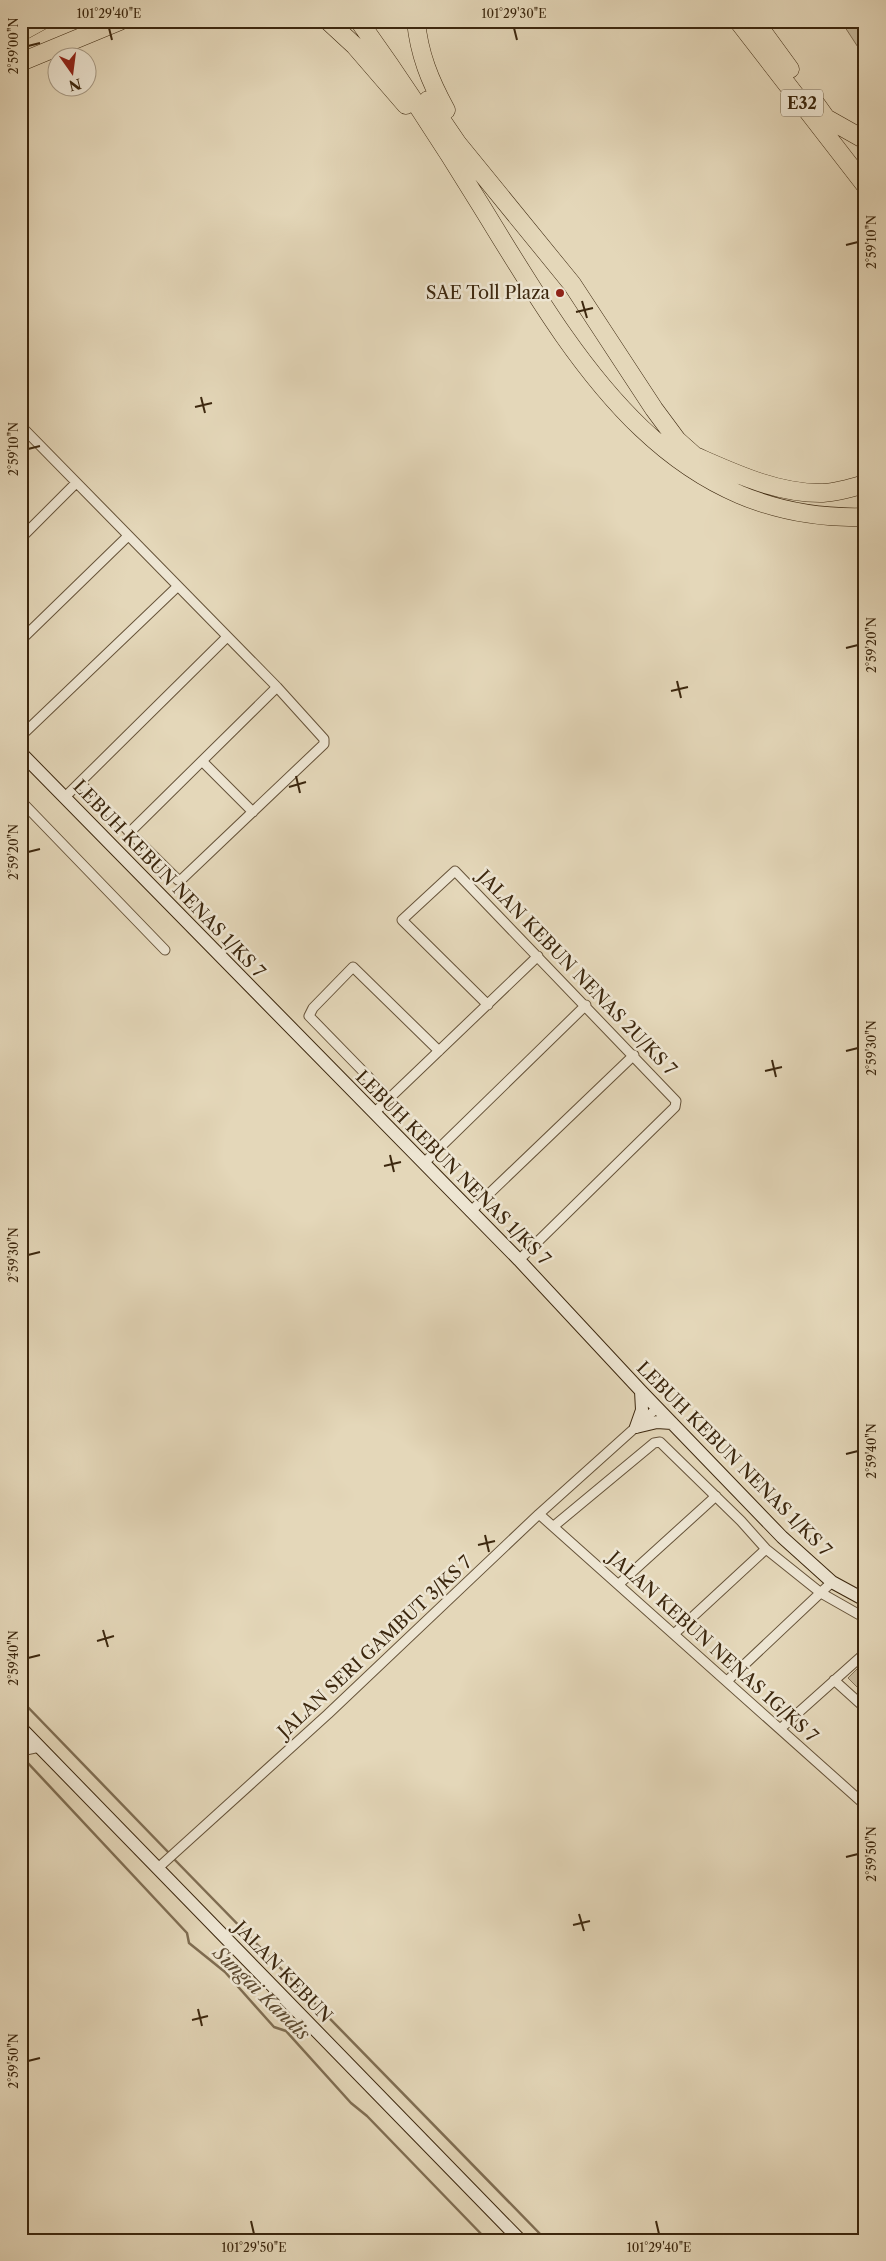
<svg xmlns="http://www.w3.org/2000/svg" width="886" height="2261" font-family="'Libre Caslon Text',serif">
  <rect width="100%" height="100%" fill="#e4d7b9"/>
  <filter id="stains"><feTurbulence type="fractalNoise" baseFrequency=".004" numOctaves="4"/><feColorMatrix values="0 0 0 0 .2 0 0 0 0 .09 0 0 0 0 .02 0 0 0 .5 -.17"/></filter>
  <radialGradient id="worn" r=".72"><stop offset=".6" stop-color="#630" stop-opacity="0"/><stop offset="1" stop-color="#630" stop-opacity=".3"/></radialGradient>
  <!-- green -->
  <path fill="#c7b99c" stroke="#827055" d="M841,21h24v37z
    M865,1661v34l-17,-17z"/>
  <g fill="none" stroke-linecap="round" stroke-linejoin="round">
    <!-- stream -->
    <path stroke="#7f6d52" stroke-width="2.5" d="M21,1700l149,154
      M21,1763l5,-2 161,172 2,10 36,29 49,55 12,4 65,72 16,13 120,124
      M173,1858l373,382"/>
    <defs>
      <path id="street" d="M21,426l256,261 47,52v5l-142,135 -4,1 -98,-97
        M21,538l55,-55
        M21,640l107,-104
        M21,736l157,-150
        M202,761l51,51
        M64,798l163,-161
        M21,801l144,149
        M129,833l148,-146
        M488,1005l-86,-85 53,-49 221,230 -1,6 -156,153
        M390,1099l-81,-83 4,-8 40,-41 86,84
        M374,1113l164,-157
        M424,1163l162,-158
        M470,1212l164,-157
        M539,1514l326,291
        M554,1526l100,-83 6,-1 81,79 25,28 55,44 44,25
        M619,1584l97,-88
        M674,1634l92,-85
        M834,1680l31,28
        M727,1681l105,-99
        M780,1729l85,-76
        M21,1751l19,-4
        M158,1868l170,-154 211,-200 118,-106"/>
      <path id="secondary" d="M21,753l498,507 122,131 141,146 50,45 33,18
        M636,1427l21,-5 15,1
        M636,1427l6,-17 -1,-19
        M21,1728l499,512"/>
      <path id="highway" d="M328,21l27,25 51,59
        M359,21c43,60 83,121 121,183 92,149 184,319 385,313
        M416,21c3,33 14,60 30,89
        M738,21l127,164
        M755,21l35,48
        M21,32l20,-11
        M21,62l99,-41
        M428,100l30,44 114,140 82,125 23,31 28,25
        M816,104l10,14 39,22
        M695,456c39,17 81,37 125,37 15,0 30,-5 45,-9"/>
    </defs>
    <!-- street casing -->
    <use href="#street" stroke="#665339" stroke-width="11"/>
    <!-- secondary casing -->
    <use href="#secondary" stroke="#3c270e" stroke-width="14"/>
    <!-- highway casing -->
    <use href="#highway" stroke="#3c270e" stroke-width="19"/>
    <!-- street -->
    <use href="#street" stroke="#ede5d2" stroke-width="9"/>
    <!-- secondary -->
    <use href="#secondary" stroke="#ede5d2" stroke-width="12"/>
    <!-- highway -->
    <use href="#highway" stroke="#e4d7b9" stroke-width="18"/>
  </g>
  <!-- ticks -->
  <path fill="none" stroke="#3c270e" stroke-width="2" d="M109,28l3,12M514,28l3,12M28,46l12,-3M846,245l12,-3M582,301l5,17M576,312l17,-4M201,397l4,16M195,407l17,-4M28,449l12,-3M846,648l12,-3M677,681l4,17M671,691l17,-4M296,776l4,17M289,787l17,-5M28,852l12,-3M846,1051l12,-3M772,1060l4,17M765,1071l17,-4M390,1155l4,17M384,1166l17,-4M28,1255l12,-3M846,1454l12,-3M485,1535l4,17M478,1545l17,-4M103,1630l5,17M97,1641l17,-5M28,1658l12,-3M846,1857l12,-3M579,1914l5,17M573,1925l17,-4M198,2009l4,17M192,2020l16,-4M28,2061l12,-3M251,2221l3,13M656,2221l3,13"/>
  <!-- markers -->
  <circle fill="#8f2418" stroke="#ede5d2" stroke-width="2" cx="560" cy="293" r="5"/>
  <g text-anchor="middle" stroke-width="5" stroke-linejoin="round" paint-order="stroke">
    <!-- shield labels -->
    <rect fill="#ede5d2" stroke="#716049" stroke-width="1" x="781" y="89.5" width="42" height="27" rx="4"/>
    <g font-size="16" font-weight="bold" fill="#3c270e">
      <text x="802" y="109">E32</text>
    </g>
    <!-- poi labels -->
    <g font-size="18" fill="#3c270e" stroke="#ede5d2" text-anchor="end">
      <text x="550" y="299">SAE Toll Plaza</text>
    </g>
    <!-- street labels -->
    <g font-size="18" fill="#3c270e" stroke="#ede5d2">
      <text transform="translate(169 879) rotate(46)" y="6">LEBUH KEBUN NENAS 1/KS 7</text>
      <text transform="translate(577 973) rotate(46)" y="6">JALAN KEBUN NENAS 2U/KS 7</text>
      <text transform="translate(453 1168) rotate(45)" y="6">LEBUH KEBUN NENAS 1/KS 7</text>
      <text transform="translate(734 1459) rotate(45)" y="6">LEBUH KEBUN NENAS 1/KS 7</text>
      <text transform="translate(375 1647) rotate(-43)" y="6">JALAN SERI GAMBUT 3/KS 7</text>
      <text transform="translate(713 1647) rotate(42)" y="6">JALAN KEBUN NENAS 1G/KS 7</text>
      <text transform="translate(283 1972) rotate(46)" y="6">JALAN KEBUN</text>
    </g>
    <!-- water labels -->
    <g font-size="19" font-style="italic" fill="#5d4a30" stroke="#ede5d2">
      <text transform="translate(262 1993) rotate(44)" y="7">Sungai Kandis</text>
    </g>
  </g>
  <!-- margin -->
  <rect width="886" height="2261" fill="none" stroke="#e4d7b9" stroke-width="55"/>
  <!-- north arrow -->
  <g transform="translate(72 72) rotate(166)"><circle r="24" fill="#ede5d2" stroke="#a69984"/>
  <path d="M0-4L9 19L0 12L-9 19Z" fill="#8f2418"/>
  <text y="-8" font-size="14" font-weight="bold" text-anchor="middle" fill="#3c270e">N</text>
  </g>
  <rect x="28" y="28" width="830" height="2206" fill="none" stroke="#3c270e" stroke-width="2"/>
  <g font-size="12" text-anchor="middle" fill="#3c270e">
    <text x="109" y="18">101°29'40"E</text>
    <text x="514" y="18">101°29'30"E</text>
    <text transform="translate(14 46) rotate(-90)" y="4">2°59'00"N</text>
    <text transform="translate(872 242) rotate(-90)" y="4">2°59'10"N</text>
    <text transform="translate(14 449) rotate(-90)" y="4">2°59'10"N</text>
    <text transform="translate(872 645) rotate(-90)" y="4">2°59'20"N</text>
    <text transform="translate(14 852) rotate(-90)" y="4">2°59'20"N</text>
    <text transform="translate(872 1048) rotate(-90)" y="4">2°59'30"N</text>
    <text transform="translate(14 1255) rotate(-90)" y="4">2°59'30"N</text>
    <text transform="translate(872 1451) rotate(-90)" y="4">2°59'40"N</text>
    <text transform="translate(14 1658) rotate(-90)" y="4">2°59'40"N</text>
    <text transform="translate(872 1854) rotate(-90)" y="4">2°59'50"N</text>
    <text transform="translate(14 2061) rotate(-90)" y="4">2°59'50"N</text>
    <text x="254" y="2252">101°29'50"E</text>
    <text x="659" y="2252">101°29'40"E</text>
  </g>
  <rect width="100%" height="100%" filter="url(#stains)"/>
  <rect width="100%" height="100%" fill="url(#worn)"/>
</svg>
